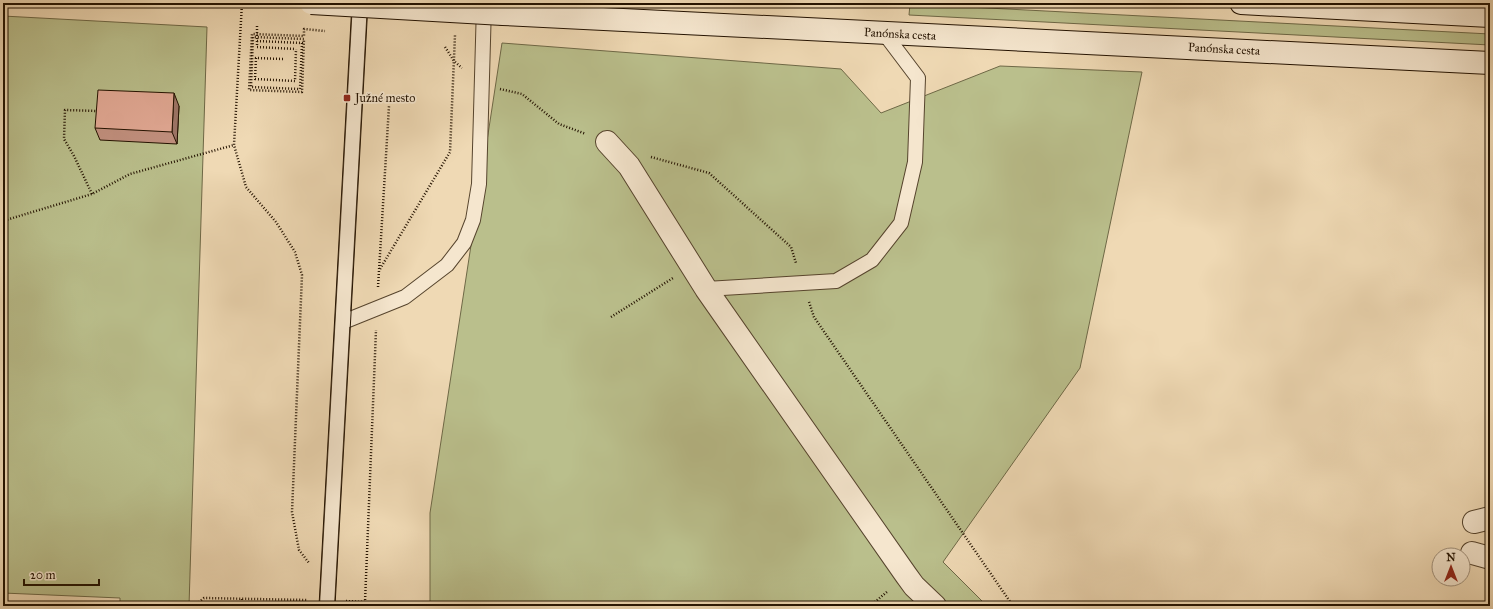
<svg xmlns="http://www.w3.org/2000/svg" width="1493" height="609" font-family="'IM FELL Great Primer',serif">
  <rect width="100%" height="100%" fill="#efd9b4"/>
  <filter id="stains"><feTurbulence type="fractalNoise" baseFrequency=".005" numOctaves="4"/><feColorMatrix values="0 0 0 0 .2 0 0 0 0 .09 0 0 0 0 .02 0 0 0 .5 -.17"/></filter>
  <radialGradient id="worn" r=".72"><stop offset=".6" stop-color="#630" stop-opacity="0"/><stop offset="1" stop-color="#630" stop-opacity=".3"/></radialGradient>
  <!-- green -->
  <path fill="#babf8c" stroke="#6e6846" d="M910,4l580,30v11l-581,-30z
    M3,16l204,11 -18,579h-69v-8l-117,-5z
    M502,43l339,26 40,44 119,-47 142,6 -62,296 -137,194 44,44h-557v-93z"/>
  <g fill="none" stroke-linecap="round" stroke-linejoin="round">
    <defs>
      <path id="lane" d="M706,289l130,-8 36,-21 29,-37 14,-61 3,-84 -34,-45
        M343,322l62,-25 42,-32 17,-22 9,-23 6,-36 5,-179
        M327,606l33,-603"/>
      <path id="street" d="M607,142l22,24 77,123 200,286 8,11 21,20
        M1474,522l16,-4
        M1472,553l18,5"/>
      <path id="secondary" d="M1241,3l249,13
        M503,14l987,49"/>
    </defs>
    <!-- lane casing -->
    <use href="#lane" stroke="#56442d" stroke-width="16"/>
    <!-- street casing -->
    <use href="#street" stroke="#56442d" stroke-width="24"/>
    <!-- secondary casing -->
    <use href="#secondary" stroke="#231200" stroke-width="24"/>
    <!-- path -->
    <path stroke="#231200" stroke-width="2.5" stroke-dasharray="1 2" stroke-linecap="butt" d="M242,3l-8,142 12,42 30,35 19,30 7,23 -10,237 7,38 10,13
      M257,41l45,2 -2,46 -49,-2 2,-50 51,2 -2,53 -53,-2 3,-56 52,2v-7l21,2
      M445,47l9,14 8,7
      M283,59l-27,-1 -1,21 40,2 1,-32
      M500,89l22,5 37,30 27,10
      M651,157l58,16 82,74 5,16
      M92,194l-18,-38 -10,-17 1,-29 33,1
      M3,227l3,-7 86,-26 38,-20 104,-29
      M380,269l70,-117 5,-117
      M378,287l11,-181
      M809,302l5,15 199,289
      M611,317l62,-39
      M346,601l19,1 11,-272
      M194,606l10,-8 103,2
      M242,606v-7
      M870,606l18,-15"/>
    <!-- lane -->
    <use href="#lane" stroke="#f5e6ce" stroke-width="14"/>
    <!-- street -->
    <use href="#street" stroke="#f5e6ce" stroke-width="22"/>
    <!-- secondary -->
    <use href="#secondary" stroke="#f5e6ce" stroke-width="22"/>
    <!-- tram -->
    <path stroke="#231200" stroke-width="1" d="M319,606l33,-603
      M335,606l33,-603"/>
    <defs>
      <path id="secondary-bridge" d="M311,3l192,11"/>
    </defs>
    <!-- secondary-bridge casing -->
    <use href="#secondary-bridge" stroke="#231200" stroke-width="24" stroke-linecap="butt"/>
    <!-- path-bridge -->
    <path stroke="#231200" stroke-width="2.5" stroke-dasharray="1 2" stroke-linecap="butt" d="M257,26v21l39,2"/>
    <!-- secondary-bridge -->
    <use href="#secondary-bridge" stroke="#f5e6ce" stroke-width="22"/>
  </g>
  <!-- wall -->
  <path fill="#c29180" stroke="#231200" d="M179,106l-2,38 -77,-4 -5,-12z"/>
  <!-- shaded-wall -->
  <path fill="#9e7668" stroke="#231200" d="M174,93l5,13 -2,38 -5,-12z"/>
  <!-- building -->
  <path fill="#e2a995" stroke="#231200" d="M98,90l76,3 -2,39 -77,-4z"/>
  <!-- markers -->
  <rect fill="#8f2418" stroke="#f5e6ce" stroke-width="1.5" x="343" y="94" width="8" height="8" rx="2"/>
  <g text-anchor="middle" stroke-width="3.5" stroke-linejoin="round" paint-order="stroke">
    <!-- street labels -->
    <g font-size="12" fill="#231200" stroke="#f5e6ce">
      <text transform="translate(900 34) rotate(3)" y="4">Panónska cesta</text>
      <text transform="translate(1224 49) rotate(3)" y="4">Panónska cesta</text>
    </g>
    <!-- poi labels -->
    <g font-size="12" fill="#231200" stroke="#f5e6ce" text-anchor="start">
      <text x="355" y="102">Južné mesto</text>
    </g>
  </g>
  <!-- margin -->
  <rect width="1493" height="609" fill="none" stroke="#efd9b4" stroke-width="16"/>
  <rect x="4" y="4" width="1485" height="601" fill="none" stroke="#231200" stroke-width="2"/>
  <rect x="8" y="8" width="1477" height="593" fill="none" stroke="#231200"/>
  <!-- north arrow -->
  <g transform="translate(1451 567)"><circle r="19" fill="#f5e6ce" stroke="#a1917c"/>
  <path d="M0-3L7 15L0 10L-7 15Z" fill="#8f2418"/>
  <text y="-6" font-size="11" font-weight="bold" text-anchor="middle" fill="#231200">N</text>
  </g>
  <!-- scale -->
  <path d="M24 579v6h75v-6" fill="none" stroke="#231200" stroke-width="2"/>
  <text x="30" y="579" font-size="12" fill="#231200" stroke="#f5e6ce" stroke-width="3" paint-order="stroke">20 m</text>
  <rect width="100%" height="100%" filter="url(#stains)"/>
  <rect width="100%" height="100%" fill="url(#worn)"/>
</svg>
